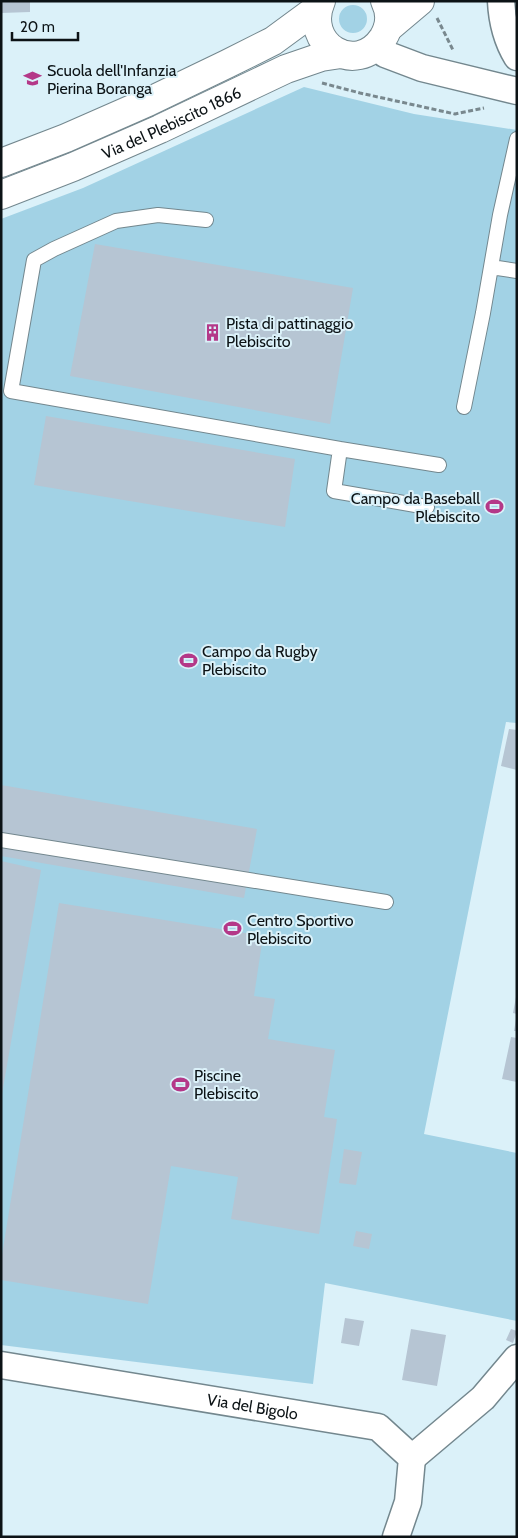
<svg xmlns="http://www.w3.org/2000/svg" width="518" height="1538" font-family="Cabin,sans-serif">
  <rect width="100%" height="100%" fill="#dbf1f9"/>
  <!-- green -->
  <path fill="#a2d2e5" d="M339 19a14 14 0 1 1 28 0a14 14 0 1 1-28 0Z
    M304,87l110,27 103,16v593l-11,-1 -82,412 93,19v168l-192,-38 -12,101 -312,-39v-1126l82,-31z"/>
  <!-- building -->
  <path fill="#b6c5d3" d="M1,1h29v11l-29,1z
    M95,244l258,44 -23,136 -260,-48z
    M46,416l249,43 -10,68 -251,-42z
    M509,729l8,1v40l-16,-4z
    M1,785l256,44 -13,69 -243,-42z
    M1,861l40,9 -39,224h-1z
    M59,903l204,33 -9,60 21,3 -7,40 67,11 -11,67 13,2 -18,115 -88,-15 7,-42 -67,-11 -23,138 -147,-24v-19z
    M516,997h1v17l-4,-1z
    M516,1019h1v12h-3z
    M511,1037l6,1v44l-15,-3z
    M344,1149l18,3 -6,33 -17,-2z
    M356,1231l16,3 -3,15 -16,-3z
    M345,1318l19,3 -5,25 -18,-3z
    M411,1329l35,6 -9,51 -35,-6z
    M511,1329l6,2 -4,12 -7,-3z"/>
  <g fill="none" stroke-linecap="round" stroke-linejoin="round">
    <defs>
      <path id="lane" d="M206,220l-48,-5 -42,6 -62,28 -20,11 -23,131 329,58 -6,42 93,16
        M491,267l26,4
        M464,407l19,-94 17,-98 17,-76
        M340,449l99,16
        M1,840l385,62"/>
      <g id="street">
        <path d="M501,1c1,21 5,38 16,56"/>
        <path d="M378,45l7,9 37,14 95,23"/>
        <path id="s1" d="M1,1365l377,62 34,31 -4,44 -12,35"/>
        <path d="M412,1458l71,-60 34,-40"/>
      </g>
      <g id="secondary">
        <path d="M321,1c-19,43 35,77 62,37 7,-11 8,-25 2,-37"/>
        <path d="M388,28l32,-27"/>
        <path d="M1,163l65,-25 82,-36 79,-38 46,-23 45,-33"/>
        <path id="s2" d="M1,195l72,-28 87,-38 126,-60 35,-12 20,-3"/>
      </g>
    </defs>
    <!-- lane casing -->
    <use href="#lane" stroke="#73878e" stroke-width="16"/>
    <!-- street casing -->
    <use href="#street" stroke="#73878e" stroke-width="29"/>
    <!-- secondary casing -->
    <use href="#secondary" stroke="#73878e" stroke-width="30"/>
    <!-- path -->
    <path stroke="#79888e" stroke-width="3" stroke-dasharray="5 2.5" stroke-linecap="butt" d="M437,18l16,32
      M322,83l38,10 95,21 29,-6"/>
    <!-- lane -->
    <use href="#lane" stroke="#fff" stroke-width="14"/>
    <!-- street -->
    <use href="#street" stroke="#fff" stroke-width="26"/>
    <!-- secondary -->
    <use href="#secondary" stroke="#fff" stroke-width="28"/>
  </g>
  <!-- icons -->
  <defs>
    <symbol id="school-bare" viewBox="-9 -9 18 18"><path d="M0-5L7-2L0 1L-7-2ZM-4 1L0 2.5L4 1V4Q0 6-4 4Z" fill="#b43888" stroke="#dbf1f9" stroke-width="2.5" paint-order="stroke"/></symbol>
    <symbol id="building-bare" viewBox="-9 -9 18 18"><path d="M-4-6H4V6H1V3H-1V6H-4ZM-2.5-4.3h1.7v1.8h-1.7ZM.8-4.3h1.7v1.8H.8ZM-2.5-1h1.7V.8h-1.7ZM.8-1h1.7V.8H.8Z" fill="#b43888" stroke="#dbf1f9" stroke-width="2.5" paint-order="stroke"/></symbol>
    <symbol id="stadium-bare" viewBox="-9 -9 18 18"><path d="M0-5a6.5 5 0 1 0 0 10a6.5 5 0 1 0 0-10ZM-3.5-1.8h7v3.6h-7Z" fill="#b43888" stroke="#dbf1f9" stroke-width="2.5" paint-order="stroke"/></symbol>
  </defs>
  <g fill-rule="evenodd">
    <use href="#school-bare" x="20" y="66" width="25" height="25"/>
    <use href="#building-bare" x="200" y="320" width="25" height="25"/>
    <use href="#stadium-bare" x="482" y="494" width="25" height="25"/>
    <use href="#stadium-bare" x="176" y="648" width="25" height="25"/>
    <use href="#stadium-bare" x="220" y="916" width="25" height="25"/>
    <use href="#stadium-bare" x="168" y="1072" width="25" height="25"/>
  </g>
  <g text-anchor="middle" stroke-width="4" stroke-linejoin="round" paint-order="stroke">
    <!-- poi labels -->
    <g font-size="16" fill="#0c1316" stroke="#dbf1f9" text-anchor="start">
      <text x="47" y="76">Scuola dell'Infanzia<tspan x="47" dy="18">Pierina Boranga</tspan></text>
      <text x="226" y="329">Pista di pattinaggio<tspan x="226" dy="18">Plebiscito</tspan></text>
      <text x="480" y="504" text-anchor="end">Campo da Baseball<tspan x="480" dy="18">Plebiscito</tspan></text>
      <text x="202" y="657">Campo da Rugby<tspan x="202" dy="18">Plebiscito</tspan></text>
      <text x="247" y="926">Centro Sportivo<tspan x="247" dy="18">Plebiscito</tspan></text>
      <text x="194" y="1081">Piscine<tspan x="194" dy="18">Plebiscito</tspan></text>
    </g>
    <!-- street labels -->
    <g font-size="16" fill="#0c1316" stroke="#dbf1f9">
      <text dy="6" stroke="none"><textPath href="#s2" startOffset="185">Via del Plebiscito 1866</textPath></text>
      <text dy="6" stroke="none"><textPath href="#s1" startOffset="255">Via del Bigolo</textPath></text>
    </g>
  </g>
  <!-- border -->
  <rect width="518" height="1538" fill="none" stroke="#0c1316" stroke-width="5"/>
  <!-- scale -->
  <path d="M12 32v8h66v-8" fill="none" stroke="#0c1316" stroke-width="2.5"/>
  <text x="20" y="32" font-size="15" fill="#0c1316" stroke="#dbf1f9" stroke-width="4" paint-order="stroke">20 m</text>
</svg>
